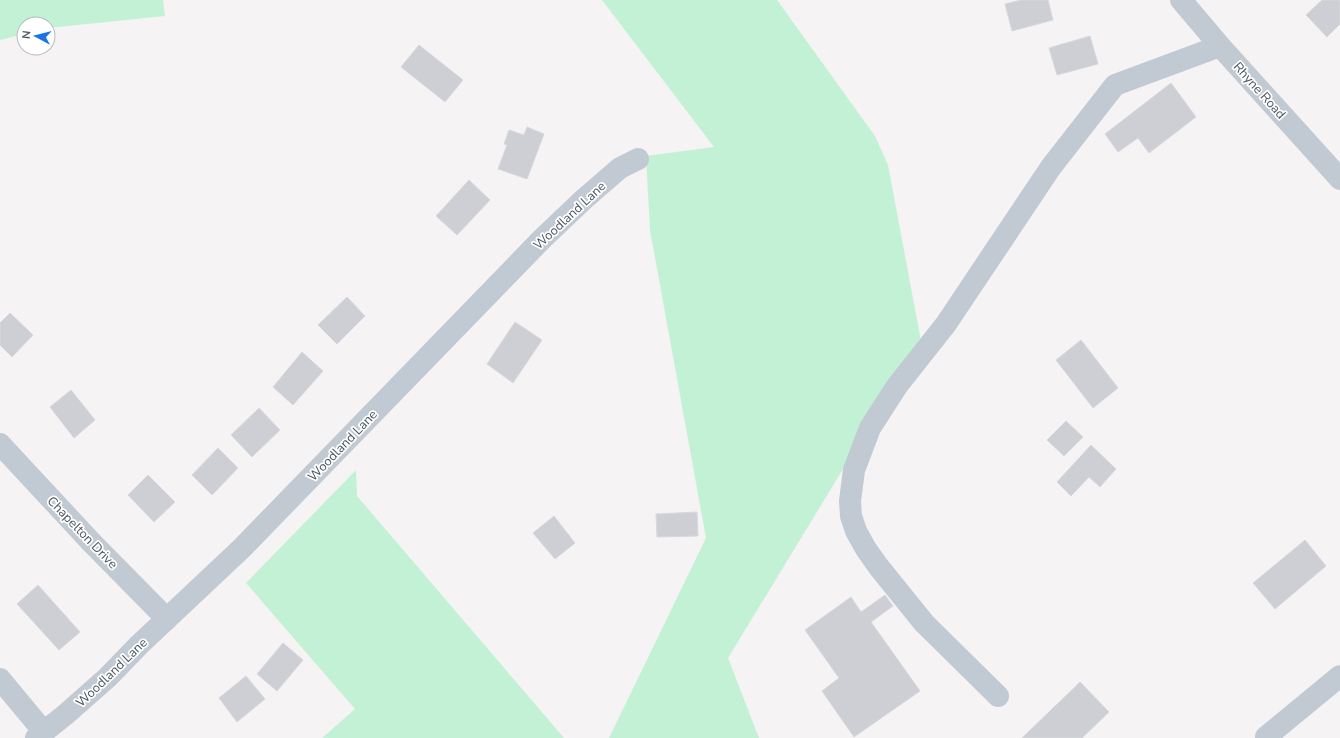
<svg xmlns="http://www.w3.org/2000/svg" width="1340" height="738" font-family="'Nunito Sans',sans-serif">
  <rect width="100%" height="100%" fill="#f5f3f3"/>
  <!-- green -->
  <path fill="#c3f1d5" d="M0,0h163l2,16 -117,12v-4h-24v10l-24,6z
    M602,0h175l98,136 13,29 33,176 -193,317 31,80h-150l97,-200 -56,-308 -4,-74 68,-9z
    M356,470l1,26 207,242h-242l33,-29 -109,-126z"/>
  <!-- building -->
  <path fill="#cdcfd5" stroke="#d7d9de" d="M1021,0h27l5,20 -41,11 -7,-27z
    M1322,0h18v24l-13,13 -21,-22z
    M1090,36l8,28 -41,11 -8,-27z
    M419,45l44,35 -18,22 -44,-35z
    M1171,83l25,34 -47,36 -11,-15 -20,14 -13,-18z
    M527,127l17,7 -17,45 -29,-10 9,-24 -3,-1 5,-14 15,5z
    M469,180l21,20 -33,35 -21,-19z
    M347,297l18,19 -28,28 -19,-19z
    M10,313l23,22 -21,22 -12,-12v-22z
    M515,322l27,18 -29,43 -26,-19z
    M1081,340l37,48 -25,20 -37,-48z
    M302,352l21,19 -30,34 -20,-18z
    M71,390l24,30 -21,18 -24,-31z
    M259,408l21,22 -28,27 -21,-22z
    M1066,421l17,16 -19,19 -17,-16z
    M1091,445l25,24 -16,18 -11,-10 -18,19 -14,-14z
    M218,448l20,20 -26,27 -20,-20z
    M148,475l27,27 -21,20 -26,-27z
    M697,512l1,24 -41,1 -1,-23z
    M554,516l21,27 -20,16 -22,-26z
    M1305,540l21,26 -51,43 -22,-26z
    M38,585l42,47 -21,18 -42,-46z
    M885,595l8,11 -22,16 49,69 -66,46 -32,-46 17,-13 -34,-48 46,-33 10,15z
    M283,643l20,17 -26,31 -20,-17z
    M246,676l19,23 -28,23 -18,-24z
    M1080,682l29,30 -27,26h-60z"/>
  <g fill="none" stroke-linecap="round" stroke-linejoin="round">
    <!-- minor -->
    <path stroke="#c1cad2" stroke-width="22" d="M1181,0l39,46 120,133
      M0,444l92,99 75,76
      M0,679l44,53
      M998,696l-74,-73 -46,-57 -12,-17 -10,-18 -5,-15 -1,-15 4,-31 16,-42 27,-42 49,-62 105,-157 64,-82 105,-39
      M1266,737l74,-61
      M36,738l29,-23 43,-38 31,-32 103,-97 300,-309 41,-39 37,-32 18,-9"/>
  </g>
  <g text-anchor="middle" stroke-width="3.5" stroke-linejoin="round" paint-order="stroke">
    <!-- street labels -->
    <g font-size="13" fill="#4a5661" stroke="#fff">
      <text transform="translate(1260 90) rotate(48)" y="5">Rhyne Road</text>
      <text transform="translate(569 215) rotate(-43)" y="5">Woodland Lane</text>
      <text transform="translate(342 445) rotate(-46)" y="5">Woodland Lane</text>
      <text transform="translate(83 532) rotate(46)" y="5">Chapelton Drive</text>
      <text transform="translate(111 672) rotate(-44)" y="5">Woodland Lane</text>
    </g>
  </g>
  <!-- north arrow -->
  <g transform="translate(36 36) rotate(277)"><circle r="19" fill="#ffffff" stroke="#b7bbc0"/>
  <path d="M0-3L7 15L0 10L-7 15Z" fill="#1a73e8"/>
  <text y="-6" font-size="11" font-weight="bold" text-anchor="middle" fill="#4a5661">N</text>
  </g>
</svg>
